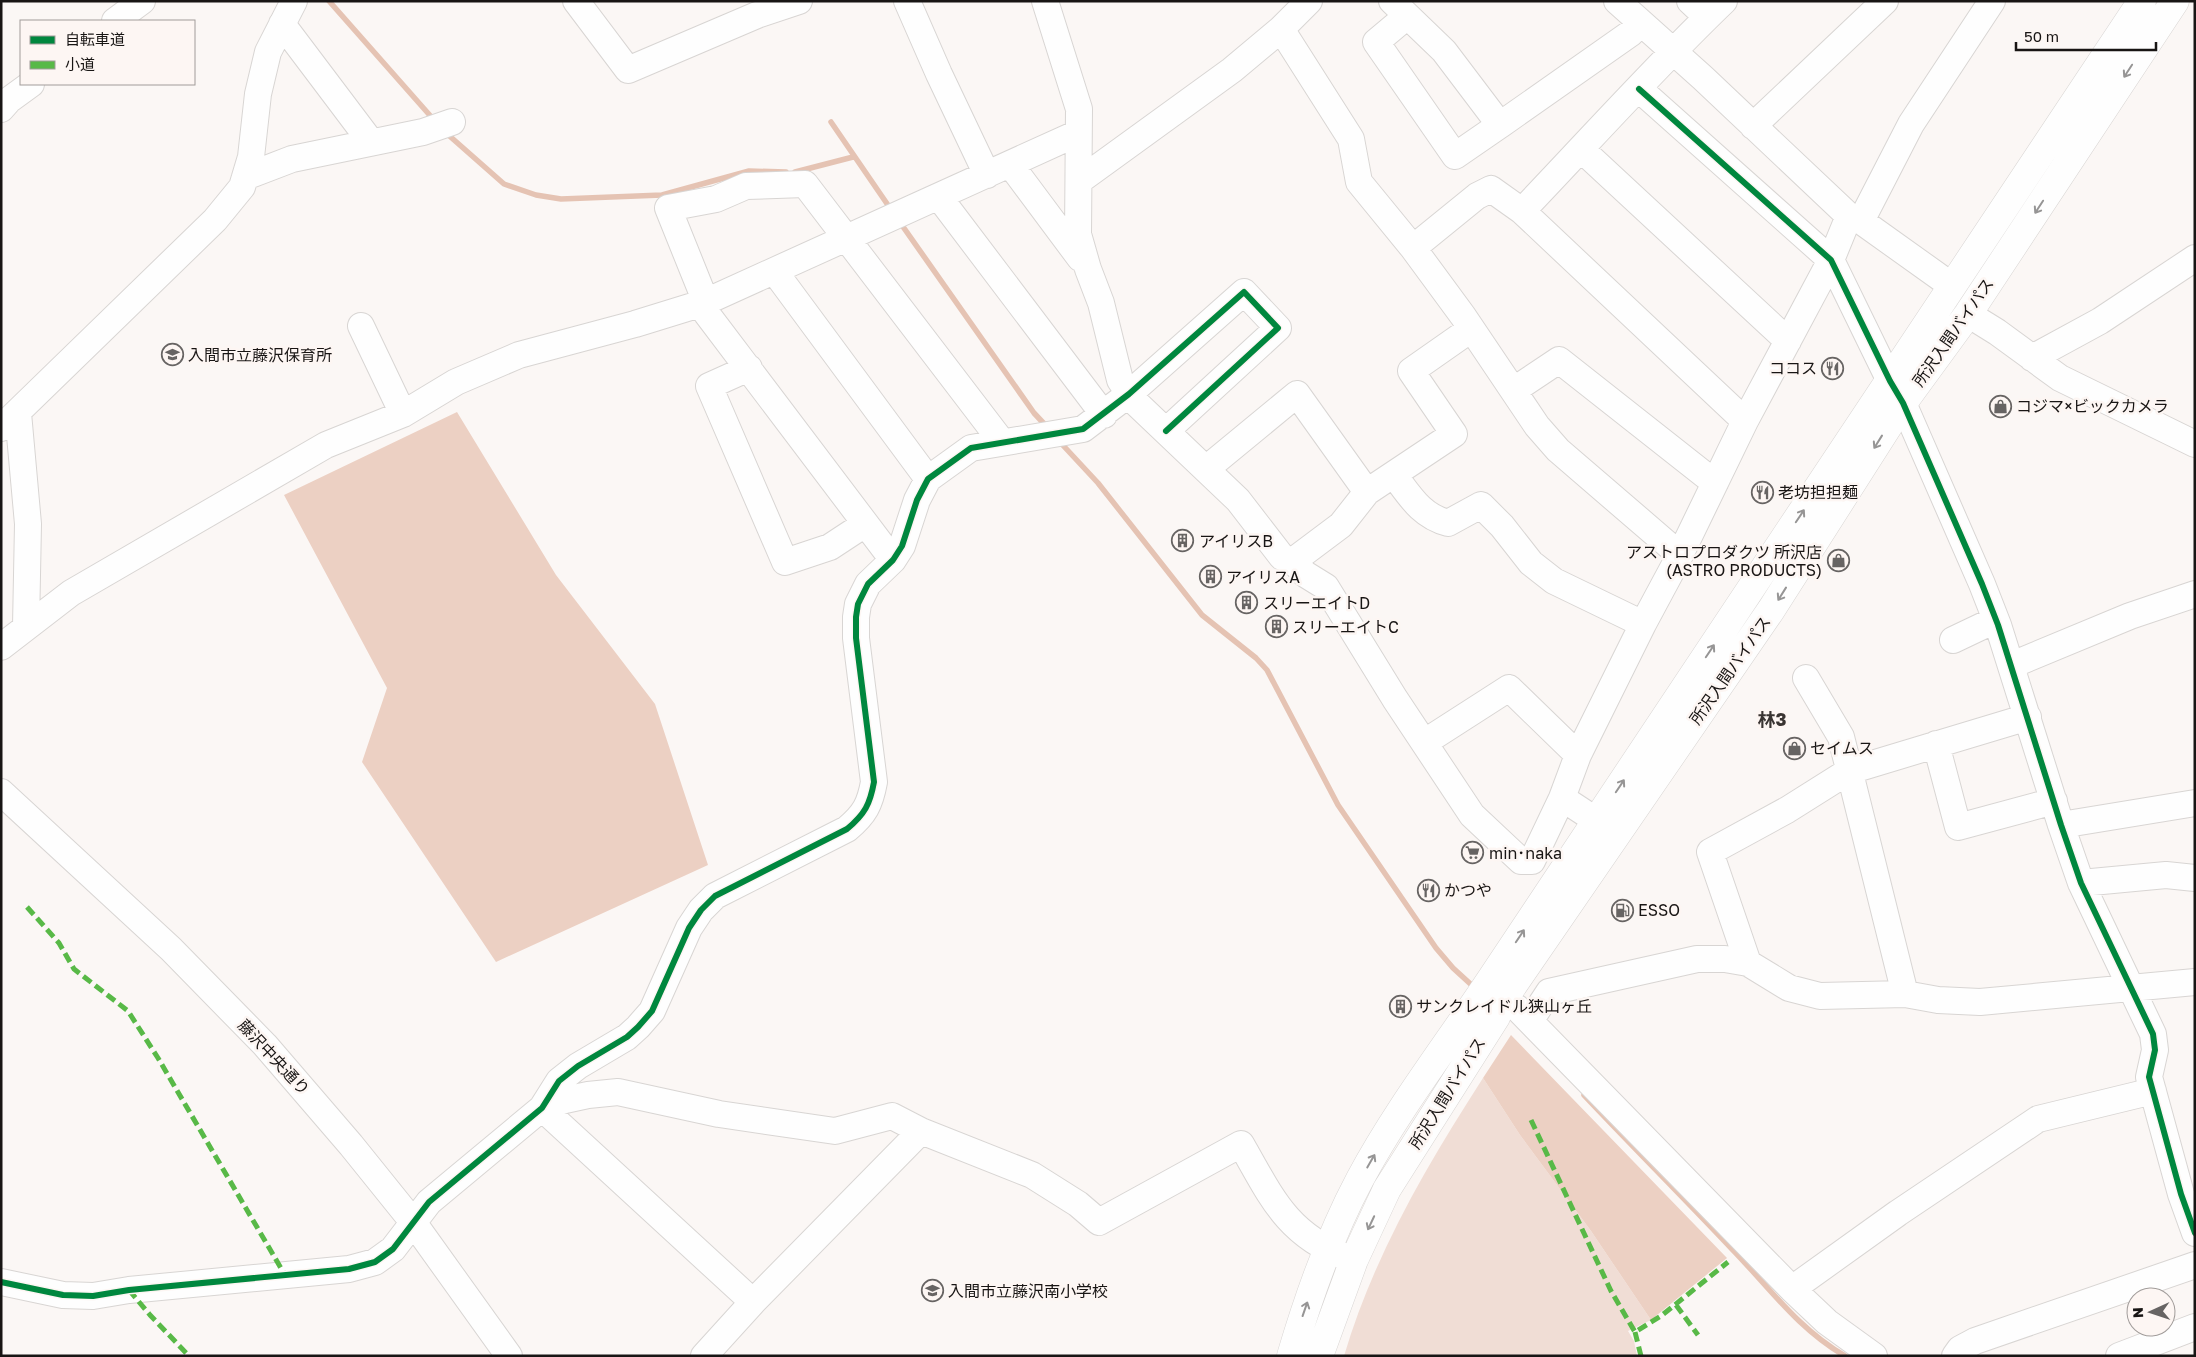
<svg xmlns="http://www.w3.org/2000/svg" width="2196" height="1357" font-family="'Golos Text','Noto Sans JP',sans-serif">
  <rect width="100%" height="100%" fill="#fbf7f5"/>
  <!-- green -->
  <path fill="#f0ddd5" d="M1483,1078l37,57 71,96 60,89 -23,11 6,10 3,15h-293c30,-101 83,-191 139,-278z"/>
  <!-- forest -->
  <path fill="#ecd0c3" d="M457,412l99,163 99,129 53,161 -212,97 -134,-200 25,-74 -103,-193z
    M1511,1035l216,223 -76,62 -60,-89 -71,-96 -37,-57z"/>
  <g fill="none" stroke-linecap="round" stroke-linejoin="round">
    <!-- stream -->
    <path stroke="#e5c3b3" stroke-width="5.5" d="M329,1l105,119
      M831,122l61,89
      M445,132l59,52 32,11 25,4 101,-4 87,-24 37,1
      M795,172l58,-15
      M899,221l135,192 14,15
      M1059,441l39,42 104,132 54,43 11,12 71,135 98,143 17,20 23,21
      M1584,1095c49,52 99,102 148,154 37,38 66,80 113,107"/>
    <defs>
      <path id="minor" d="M576,1l52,69 129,-55 42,-14
        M907,1l32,73 48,101
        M1045,1l34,108 -1,125 10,35 13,34 19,77 14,21 104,99 44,57 11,4 48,-36 26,-33 87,-58 -43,-63 60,-42
        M1392,1l52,50 56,74 131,-92 9,-11
        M1617,1l86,77 146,138 12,5 91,65
        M1690,1l17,16
        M1407,16l-31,26 79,114 45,-31
        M115,21l27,-20
        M282,24l89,118
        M1281,29l70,110 8,43 54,66 50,68 74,110 21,24 122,105
        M1639,89l192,171 59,121 13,22 79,181 16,41 63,200 20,58 72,151 2,16 -6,27 32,117 14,39
        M1,109l8,-9 22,-16
        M1753,126l132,-125
        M1581,149l207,192
        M1010,164l70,94
        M245,177l47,-18 131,-27 29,-10
        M1079,181l153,-111 49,-41 28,-28
        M939,197l165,218
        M1522,211c67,-70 132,-143 202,-210
        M1861,221l50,-97 81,-123
        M1413,248l64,-52 14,-7 31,22 223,210
        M775,272l153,207
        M1968,314l29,18 63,46 135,66
        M361,326l42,88
        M2032,358l68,-37 95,-63
        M749,368l-40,18 76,176 45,-15 35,-23
        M1514,390l45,-30 156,123
        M18,413l10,111 -2,102
        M1,428l214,-208 27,-33 9,-30 7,-63 10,-42 26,-51
        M1206,469l91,-75 70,98
        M1394,475c16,21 27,41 54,48l33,-18 21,21 29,37 23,18 89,43
        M893,560l-186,-246 -6,-24 -33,-82 48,-9 30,-13 59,-2 197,258
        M1293,561l12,13 21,13 69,112 77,116 49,46h11l30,-63 16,-43 65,-131 37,-69 65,-134 86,-161 18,-44
        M1953,640l42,-20
        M1,647l70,-54 255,-148 77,-31 53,-32 63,-27 116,-31 68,-21 375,-170
        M2012,665l118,-49 65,-22
        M1806,678l35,59 64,257
        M1425,742l84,-54 69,67
        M1936,744l22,83 96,-26
        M1,792l170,157 94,96 86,100 62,77 96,134
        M1562,798l35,23
        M2061,825l134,-22
        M2081,883l85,-8 29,3
        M1748,963l-38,-111 77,-42 62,-39 179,-54
        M1517,1008l275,281 35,33 47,34
        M1530,1021l19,-29 148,-33h28l23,4 41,25 31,8 85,-2 33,6 42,2 215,-20
        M1,1282l62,13 30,1 36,-6 220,-21 26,-7 18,-13 36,-47 113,-94 17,-27 19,-15 49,-29 11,-10 14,-16 37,-83 12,-18 14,-14 132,-67c18,-15 23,-25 27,-47l-18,-144v-21l2,-13 10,-20 25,-24 9,-14 15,-46 11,-21 43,-31 112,-19 46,-35 115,-102 34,36 -112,103
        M1792,1289l106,-76 140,-94 115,-28
        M753,1302l-211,-194 23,-8 23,-5 30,-3 101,22 116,17 57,-15 29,15
        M704,1356l49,-54 168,-171 111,44 46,29 21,18 142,-78c30,52 45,90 105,113
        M1955,1356l5,-7 15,-8 220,-76
        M2119,1356l76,-29"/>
      <path id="highway" d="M1291,1356c18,-61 39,-121 69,-177 38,-71 88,-135 133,-203l649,-975
        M1319,1356l35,-96 33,-71 109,-172 9,-20 266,-387 132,-207 65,-89 207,-313"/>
    </defs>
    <!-- minor casing -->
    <use href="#minor" stroke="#d8d5d3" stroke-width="28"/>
    <!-- highway casing -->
    <use href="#highway" stroke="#d8d5d3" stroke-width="29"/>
    <!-- minor -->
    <use href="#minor" stroke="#fefefe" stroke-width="26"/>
    <!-- highway -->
    <use href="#highway" stroke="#fefefe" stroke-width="28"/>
    <!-- quiet -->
    <path stroke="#58b947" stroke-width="5" stroke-dasharray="10 5" stroke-linecap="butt" d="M27,907l32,36 15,26 54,42 30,47 127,217
      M1531,1120l80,171 24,41 26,-16 67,-54
      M129,1290l21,25 39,41
      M1676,1305l22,30
      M1635,1332l6,24"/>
    <defs>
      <path id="cycleway" d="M1639,89l192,171 59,121 13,22 79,181 16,41 63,200 20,58 72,151 2,16 -6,27 32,117 14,39
        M1,1282l62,13 30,1 36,-6 220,-21 26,-7 18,-13 36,-47 113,-94 17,-27 19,-15 49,-29 11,-10 14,-16 37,-83 12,-18 14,-14 132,-67c18,-15 23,-25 27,-47l-18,-144v-21l2,-13 10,-20 25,-24 9,-14 15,-46 11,-21 43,-31 112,-19 46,-35 115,-102 34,36 -112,103"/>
    </defs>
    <!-- cycleway casing -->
    <use href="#cycleway" stroke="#fdf6f3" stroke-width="9"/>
    <!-- cycleway -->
    <use href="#cycleway" stroke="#00873e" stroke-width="6"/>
  </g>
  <!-- one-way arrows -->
  <defs><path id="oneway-shaft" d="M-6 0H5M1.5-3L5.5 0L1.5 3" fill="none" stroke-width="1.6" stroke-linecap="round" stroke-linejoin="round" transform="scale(1.25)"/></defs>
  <g stroke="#969595">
    <use href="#oneway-shaft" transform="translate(2128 71) rotate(123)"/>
    <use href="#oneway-shaft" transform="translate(2039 207) rotate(123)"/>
    <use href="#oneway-shaft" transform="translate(1878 442) rotate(122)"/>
    <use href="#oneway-shaft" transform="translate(1800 516) rotate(-56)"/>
    <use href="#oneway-shaft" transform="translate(1782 594) rotate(122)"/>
    <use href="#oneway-shaft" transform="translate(1710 651) rotate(-56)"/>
    <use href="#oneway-shaft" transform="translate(1620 786) rotate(-56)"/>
    <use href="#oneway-shaft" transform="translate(1520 936) rotate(-56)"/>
    <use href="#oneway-shaft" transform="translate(1371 1161) rotate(-60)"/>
    <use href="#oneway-shaft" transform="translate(1371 1223) rotate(115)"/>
    <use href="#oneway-shaft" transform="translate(1305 1309) rotate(-71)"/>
  </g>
  <!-- icons -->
  <defs>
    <symbol id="school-ring" viewBox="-11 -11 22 22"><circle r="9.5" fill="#fdf6f3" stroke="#676463" stroke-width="1.5"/><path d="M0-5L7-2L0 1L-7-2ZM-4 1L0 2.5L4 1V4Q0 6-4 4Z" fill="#676463"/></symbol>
    <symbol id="restaurant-ring" viewBox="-11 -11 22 22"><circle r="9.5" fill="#fdf6f3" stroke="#676463" stroke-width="1.5"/><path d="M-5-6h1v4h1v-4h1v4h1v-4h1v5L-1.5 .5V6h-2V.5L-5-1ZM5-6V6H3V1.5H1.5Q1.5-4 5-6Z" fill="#676463"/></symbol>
    <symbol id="shop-ring" viewBox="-11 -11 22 22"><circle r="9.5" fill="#fdf6f3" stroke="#676463" stroke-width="1.5"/><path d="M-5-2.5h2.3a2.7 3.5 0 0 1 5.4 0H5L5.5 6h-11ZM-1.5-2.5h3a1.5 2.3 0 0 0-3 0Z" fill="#676463"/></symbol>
    <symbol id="building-ring" viewBox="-11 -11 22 22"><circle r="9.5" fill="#fdf6f3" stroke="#676463" stroke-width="1.5"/><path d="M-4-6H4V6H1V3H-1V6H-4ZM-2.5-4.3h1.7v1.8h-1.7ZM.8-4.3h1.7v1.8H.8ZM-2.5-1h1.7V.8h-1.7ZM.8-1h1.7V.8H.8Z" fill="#676463"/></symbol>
    <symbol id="supermarket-ring" viewBox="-11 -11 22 22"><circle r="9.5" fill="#fdf6f3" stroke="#676463" stroke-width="1.5"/><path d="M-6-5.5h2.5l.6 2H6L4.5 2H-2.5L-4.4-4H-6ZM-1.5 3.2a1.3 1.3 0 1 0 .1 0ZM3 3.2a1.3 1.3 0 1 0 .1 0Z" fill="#676463"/></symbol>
    <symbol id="fuel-ring" viewBox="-11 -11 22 22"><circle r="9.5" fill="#fdf6f3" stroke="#676463" stroke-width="1.5"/><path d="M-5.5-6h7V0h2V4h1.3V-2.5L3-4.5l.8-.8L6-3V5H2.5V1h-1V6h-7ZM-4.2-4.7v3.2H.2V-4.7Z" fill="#676463"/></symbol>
  </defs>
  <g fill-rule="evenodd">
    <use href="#school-ring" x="160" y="342" width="25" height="25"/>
    <use href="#restaurant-ring" x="1820" y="356" width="25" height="25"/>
    <use href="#shop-ring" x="1988" y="394" width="25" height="25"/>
    <use href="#restaurant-ring" x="1750" y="480" width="25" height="25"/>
    <use href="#building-ring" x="1170" y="528" width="25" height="25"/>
    <use href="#shop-ring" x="1826" y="548" width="25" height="25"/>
    <use href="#building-ring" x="1198" y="564" width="25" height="25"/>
    <use href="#building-ring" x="1234" y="590" width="25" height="25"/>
    <use href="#building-ring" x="1264" y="614" width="25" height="25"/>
    <use href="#shop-ring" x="1782" y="736" width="25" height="25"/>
    <use href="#supermarket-ring" x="1460" y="840" width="25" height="25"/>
    <use href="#restaurant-ring" x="1416" y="878" width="25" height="25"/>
    <use href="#fuel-ring" x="1610" y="898" width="25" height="25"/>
    <use href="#building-ring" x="1388" y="994" width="25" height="25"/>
    <use href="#school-ring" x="920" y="1278" width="25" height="25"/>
  </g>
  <g text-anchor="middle" stroke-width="5" stroke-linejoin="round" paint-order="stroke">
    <!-- street labels -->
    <g font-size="16" fill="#181514" stroke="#fdf6f3">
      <text transform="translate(1953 332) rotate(-55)" y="6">所沢入間バイパス</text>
      <text transform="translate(1730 670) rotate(-55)" y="6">所沢入間バイパス</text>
      <text transform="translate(274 1057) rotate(47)" y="6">藤沢中央通り</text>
      <text transform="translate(1447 1093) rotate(-58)" y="6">所沢入間バイパス</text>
    </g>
    <!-- poi labels -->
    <g font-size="16" fill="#181514" stroke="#fdf6f3" text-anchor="start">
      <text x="188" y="361">入間市立藤沢保育所</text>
      <text x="1817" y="374" text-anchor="end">ココス</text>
      <text x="2016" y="412">コジマ×ビックカメラ</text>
      <text x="1778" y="498">老坊担担麺</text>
      <text x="1199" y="547">アイリスB</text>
      <text x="1822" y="558" text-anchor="end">アストロプロダクツ 所沢店<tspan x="1822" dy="18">(ASTRO PRODUCTS)</tspan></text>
      <text x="1226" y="583">アイリスA</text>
      <text x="1263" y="609">スリーエイトD</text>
      <text x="1292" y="633">スリーエイトC</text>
      <text x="1810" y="754">セイムス</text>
      <text x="1489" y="859">min･naka</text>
      <text x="1444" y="896">かつや</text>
      <text x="1638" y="916">ESSO</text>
      <text x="1416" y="1012">サンクレイドル狭山ヶ丘</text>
      <text x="948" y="1297">入間市立藤沢南小学校</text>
    </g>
    <!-- neighbourhood labels -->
    <g font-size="18" font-weight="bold" fill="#393432" stroke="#fdf6f3">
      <text x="1772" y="726">林3</text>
    </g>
  </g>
  <!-- border -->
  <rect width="2196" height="1357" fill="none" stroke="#181514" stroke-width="5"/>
  <!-- legend -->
  <rect x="20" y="20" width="175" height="65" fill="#fdf6f3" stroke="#a19c9a"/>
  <rect x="30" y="36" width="25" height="8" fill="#00873e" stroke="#a19c9a"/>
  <text x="65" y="45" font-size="15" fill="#181514">自転車道</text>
  <rect x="30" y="61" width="25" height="8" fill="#58b947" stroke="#a19c9a"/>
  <text x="65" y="70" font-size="15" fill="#181514">小道</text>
  <!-- north arrow -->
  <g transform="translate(2151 1312) rotate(267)"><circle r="24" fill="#fdf6f3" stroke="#a19c9a"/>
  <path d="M0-4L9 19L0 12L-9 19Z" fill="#676463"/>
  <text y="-8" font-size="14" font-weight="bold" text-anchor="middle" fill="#181514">N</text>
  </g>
  <!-- scale -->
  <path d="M2016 42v8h140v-8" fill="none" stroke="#181514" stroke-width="2.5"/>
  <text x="2024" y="42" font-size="15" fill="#181514" stroke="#fdf6f3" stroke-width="4" paint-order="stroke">50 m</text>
</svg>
